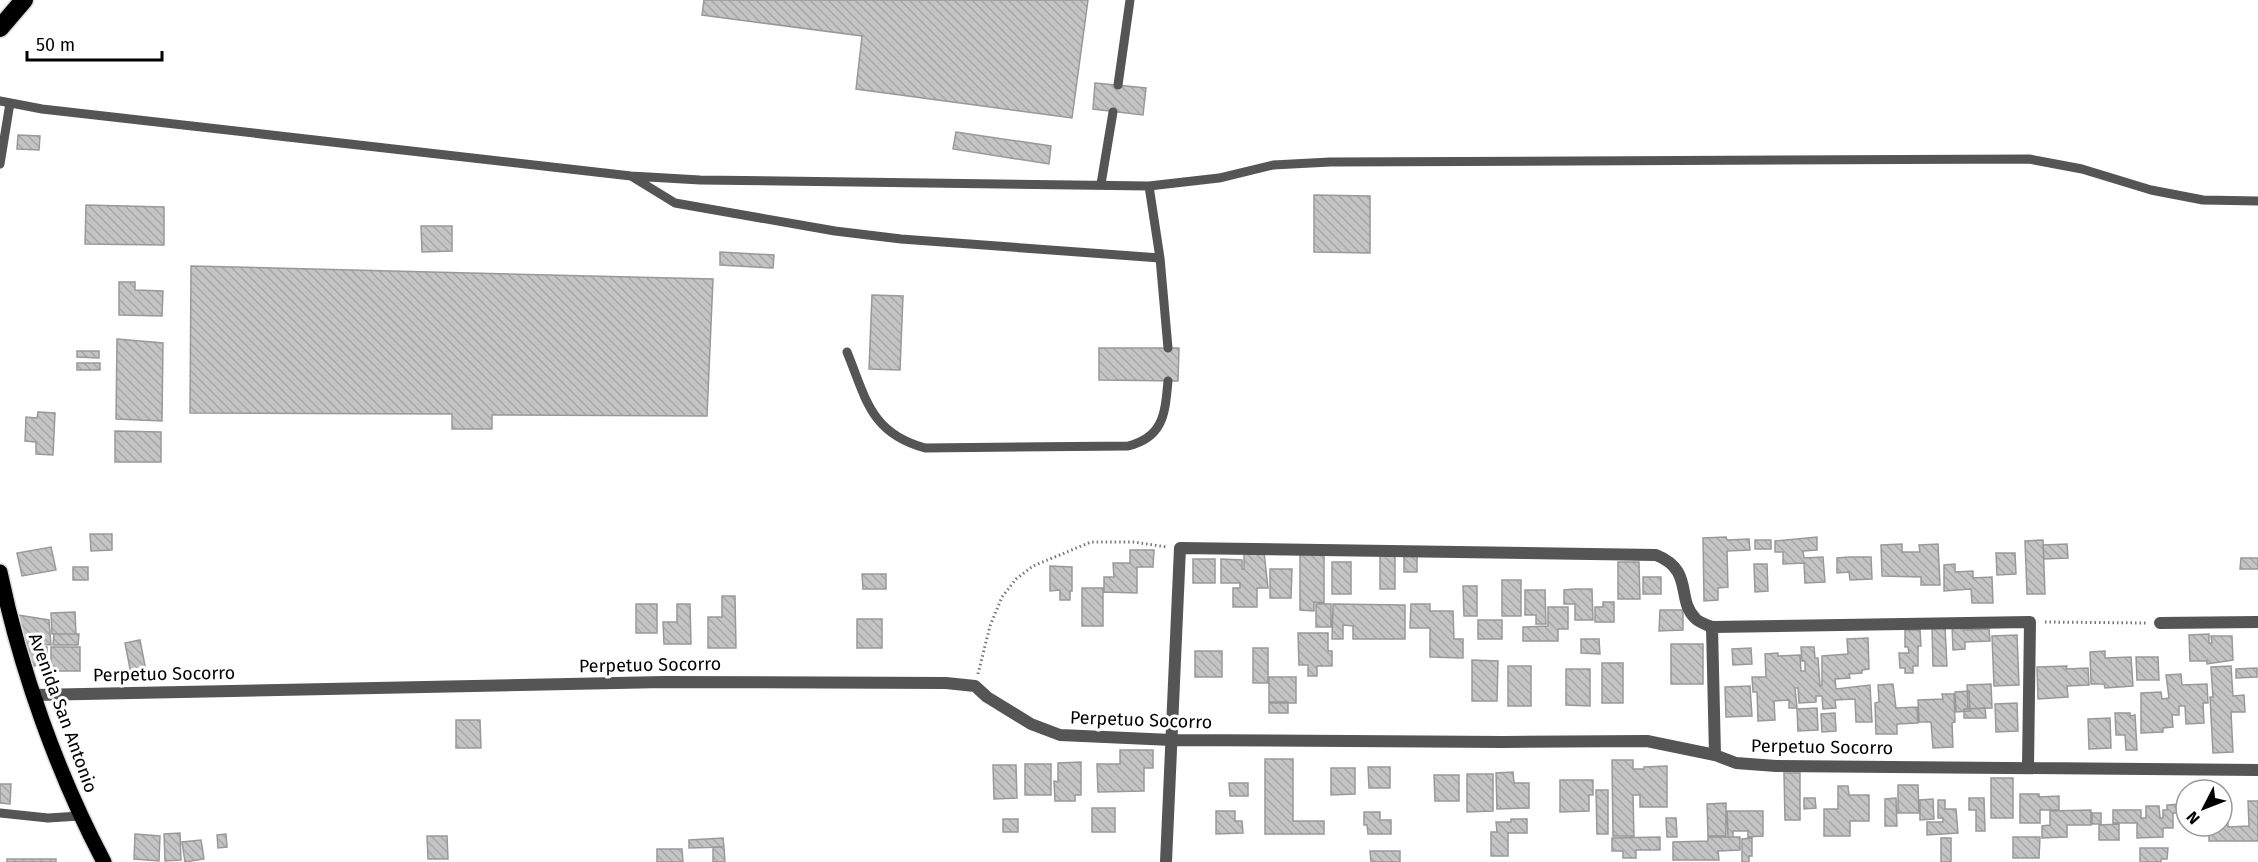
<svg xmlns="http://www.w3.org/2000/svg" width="2258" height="862" font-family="'Fira Sans',sans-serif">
  <defs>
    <pattern id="building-back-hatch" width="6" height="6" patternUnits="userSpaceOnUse" patternTransform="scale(1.5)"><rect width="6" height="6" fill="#c4c4c4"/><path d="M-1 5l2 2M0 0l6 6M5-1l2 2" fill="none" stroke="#a7a7a7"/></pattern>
  </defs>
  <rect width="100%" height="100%" fill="#fff"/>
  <!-- building -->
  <path fill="url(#building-back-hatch)" stroke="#999" stroke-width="1.5" d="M704,0h384l-16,118 -216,-29 6,-53 -160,-21z
    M1095,83l51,5 -3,27 -50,-6z
    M956,132l95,14 -2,18 -96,-15z
    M18,135l22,1 -1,14 -22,-1z
    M1314,195l56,1v57l-56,-1z
    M86,205l78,2v38l-79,-1z
    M421,226h31v25l-30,1z
    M720,252l54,3 -1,13 -53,-3z
    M191,266l522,13 -6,137 -215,-1v14h-40v-15l-262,-1z
    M119,282h16v8l28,1 -1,25 -43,-1z
    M872,295l31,1 -3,74 -31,-1z
    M117,339l46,4 -1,78 -46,-2z
    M1099,348h80l-1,33 -79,-1z
    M77,351h22v7l-22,-1z
    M77,363h23v7h-23z
    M38,412l17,1 -2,42 -17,-1v-12l-11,-1 1,-24 11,1z
    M115,431l46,1v30h-46z
    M90,534h22v16l-21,1z
    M1726,537l1,3 22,-1 1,11 -23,1 1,36 -10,1v12l-14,1 -1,-63z
    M1817,537v13l-14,1 1,7 19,-1 2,25 -20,1 -1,-20 -21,1v-12h-8v-11z
    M1755,540h16v9h-16z
    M2043,540l2,54h-18l-2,-53z
    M1902,544v8h18l-1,-7 19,-1 2,41h-19v-8l-39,-1 -1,-31z
    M2067,544l1,14 -24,1 -1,-14z
    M51,547l5,23 -34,6 -5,-23z
    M1130,550h24l-1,17h-16v26l-33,-1v-15h10l-1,-14h17z
    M1244,552h20l4,36h-11v19h-24v-19h7v-5h-19v-24l21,1v9h2z
    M1300,553h24v50l-10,-1v9l-14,-1z
    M1404,553h13v19h-13z
    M1996,553h19l1,21 -19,1z
    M1380,556h15v33h-15z
    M1849,557h22l1,22 -22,1 -1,-8 -12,1v-15z
    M2241,558h17v11h-18z
    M1193,559h22v24h-22z
    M1332,562h19v32h-19z
    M1618,562h21l1,37h-22z
    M1754,564h13l1,27 -13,1z
    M1955,564v8l18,-1v7l19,-1 1,26h-21l-1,-14 -27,2v-26z
    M1050,566l22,1v24h-2v9h-10v-10l-10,1z
    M73,567h15v13h-15z
    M1270,569h22l-1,29h-21z
    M862,574h24v15h-23z
    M1643,577h18v17h-18z
    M1502,580h19v36h-19z
    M1463,586h14v30h-13z
    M1082,588h21v38h-21z
    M1575,589h17l1,31h-18v-16h-11v-14z
    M1525,590h20l1,34h-10v-9h-11z
    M722,596h13l1,52h-28v-31h14z
    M1603,602h11v20h-19v-15h8z
    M636,604h21v29h-21z
    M677,604h13l1,40h-27l-1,-22h14z
    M1316,604h15v23h-15z
    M1333,604l72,1v34h-52v-13l-10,-1v14h-11z
    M1411,604h19v7h23l1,28h9v19l-33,-1v-29h-20z
    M1548,607h20v22h-10v12h-35v-14l25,-1z
    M1660,610h23v20l-24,1z
    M75,612l1,22h-24l-1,-21z
    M18,615l31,5 2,25 -28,-2z
    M857,619h25v29h-25z
    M1478,620h24v19h-24z
    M1952,626h12v4l25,-1 1,12 -25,1v7l-12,1z
    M1945,627l2,39h-14l-1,-38z
    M1905,630h15l1,16h-3v20h-5v7h-8v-5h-5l-1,-15h10l-1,-6h-3z
    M1298,633h30v18h4v15h-15v10h-9v-11h-9z
    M54,634h25l-1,11h-25z
    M2209,634v9h3l-1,-7h21l1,24 -26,4v-3h-17l-1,-26z
    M2017,635l2,50 -25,1 -2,-50z
    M1868,638l1,31 -7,1v3l-13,1 1,4 -15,1 1,10 34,-4 2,37h-16l-1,-23 -20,1 1,8 -13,1 -1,-13h-6v6l-17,1 -1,-15h-3l2,20h-8v-8l-15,1 1,19 -17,1 -1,-29h-4l-1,-15h14l-1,-23 13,-1v3l22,-1 1,16h4v-10h-3l-1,-14h13l1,11h3l2,28 2,-1v-29l26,-2 -1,-15z
    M1581,639h18l1,15 -19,-1z
    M140,640l6,31 -15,3 -6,-31z
    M1671,644h32v40h-32z
    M24,645l23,2v15l-19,6z
    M51,647h29v24h-29z
    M1253,648h15v35h-15z
    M1751,648l1,16 -19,1 -1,-16z
    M1195,651h27v26h-27z
    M2105,651v7l26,-1 2,29 -28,2 -1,-4h-13l-1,-32z
    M2136,657h22l1,23h-22z
    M1472,660l26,1 -1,40h-25z
    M1602,663h21v40h-21z
    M1508,666h23v40h-23z
    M2067,666l-1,3 22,-1 1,17 -22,1 1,11 -30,2 -1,-32z
    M2231,666l2,30 11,-1 1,17h-14l2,40 -20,1 -3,-56h3l-2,-30z
    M2257,668v9l-21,1v-9z
    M1566,669h24v37l-24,-1z
    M2181,674l1,11 25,-1 1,19h-5l1,20 -18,1 -1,-18h-6v9h-7l1,12 -10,1v4l-22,1v-40l20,-1 1,7 7,-1 -3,-23z
    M1269,677h27v26h-27z
    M1893,684l3,24 21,-1 1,16 -21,1v10h-21l-1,-31 4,-1 -1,-17z
    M1991,684l1,24 -24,1 -1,-24z
    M1750,686l2,30 -26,1 -1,-30z
    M1969,691l1,20 -14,1 -1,-20z
    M1942,694h12l1,28 -3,1 1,24 -20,1 -2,-26h-12l-1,-22 25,-1z
    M1269,702h19v11h-19z
    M2017,703l1,28 -22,1 -1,-28z
    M1817,708l1,22 -20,1 -1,-22z
    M1985,708l1,10h-22v-9z
    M1835,713l1,18 -14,1 -1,-18z
    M2115,713h15v3l5,-1 2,35h-11l-1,-15h-9z
    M2110,718l1,30 -22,1 -1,-30z
    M456,720h24l1,28h-25z
    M1120,750h33v18h-9v23l-46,1 -1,-28h23z
    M1265,759h28v62h31v13h-59z
    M1612,760h21v9h11v-2l23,-1v41h-27v-12h-7l1,41h-21z
    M1081,762v33h-6v6h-20l-1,-20 4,1v-19z
    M1025,764h26v31h-26z
    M993,765h23l1,33 -23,1z
    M1368,767h22v21h-21z
    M1331,768h24v26l-24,1z
    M1513,772l1,11h15v25l-32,1 -1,-36z
    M1784,773h16v47h-15z
    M1467,774h26v37l-26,1z
    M1434,775h25v26h-24z
    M1991,778h22v40h-22z
    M1560,780h33v15h-4v16l-29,1z
    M1229,783h19v13h-18z
    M0,784h11l-1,20 -10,-1z
    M1898,785h20l1,28h-21z
    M1838,786h10l1,9h20v26h-19v15h-26v-27h14z
    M1596,790h12v44h-11z
    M2020,794h19v3l20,-1v14h-19v13h-20z
    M1804,798h11l1,10 -12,1z
    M1896,798l1,28h-12v-27z
    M1969,798h15l1,33h-9v-21h-7z
    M1933,799l1,20 -14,1v-20z
    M1938,800h7v9h11l2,24 -31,2v-13h16v-4h-5z
    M2248,801h10v40h-49v-13h-4v-2h17v-6h6v7l21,-1z
    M1726,803v33h-18l-1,-32z
    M2183,804v9h-10v15h-10v9l-26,1v-15h-24v-13h28v8h5v-12h13l1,12h3v-8h4v-5z
    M1092,808h23v24h-23z
    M2091,810v15h-24v12l-25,1v-12l8,-1v-14z
    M1216,811h19v10h7l1,12 -27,1z
    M1727,811h36v25l-15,1v-6h-15v6h-5z
    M1364,812h16v8h11v14h-23l-1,-9h-3z
    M2092,813h9v11h-9z
    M1666,818h10l1,19h-10z
    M1003,819h15v13h-15z
    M1511,819h16v14h-19v23h-17v-24h6l-1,-10h15z
    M2119,824v16h-20v-15z
    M180,833l1,27 -16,1 -1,-27z
    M135,834l25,2 -1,25 -25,-2z
    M226,834l1,13 -9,1 -1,-13z
    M427,836h20l1,23h-20z
    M1660,837v13h-24v8h-13v-7h-11v-13z
    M1708,837h32v13l-22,1 1,9h-46v-18l35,-1z
    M2013,837h27l-1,21h-26z
    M723,838l1,9 -35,1v-8z
    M1752,838v18h-3v6h-7v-23z
    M1941,838h10v24h-10z
    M201,840l3,19 -19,3 -3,-20z
    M713,847h11l1,15h-12z
    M2140,848h28l-1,11h-6v3h-21z
    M657,849h25l1,13h-26z
    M1370,851h30v11h-29z
    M7,859h49v3h-49z"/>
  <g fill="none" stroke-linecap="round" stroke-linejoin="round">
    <defs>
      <path id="primary" d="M0,572c20,97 58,203 104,290"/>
      <path id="highway" d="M0,28l24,-28"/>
    </defs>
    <!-- primary casing -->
    <use href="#primary" stroke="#dbdbdb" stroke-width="18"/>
    <!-- highway casing -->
    <use href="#highway" stroke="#dbdbdb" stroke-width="21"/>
    <!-- path -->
    <path stroke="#777" stroke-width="3" stroke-dasharray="1.5 3" stroke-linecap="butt" d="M2045,622l102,1
      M978,674l12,-48 12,-29 14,-18 17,-13 58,-24h42l34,5"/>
    <!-- lane -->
    <path stroke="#555" stroke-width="9" d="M1118,85l12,-85
      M0,101l42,8 589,67 69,4 449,6 70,-8 54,-13 57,-3 699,-3 53,10 69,21 52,10 55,1
      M0,164l10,-61
      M631,176l44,27 160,28 66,8 259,19
      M1101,184l12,-72
      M1149,186l11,72 8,90
      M847,352c19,46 23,81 78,96l203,-2c36,-9 37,-33 40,-65
      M0,813l48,5 32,-2"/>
    <!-- street -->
    <path stroke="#555" stroke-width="12" d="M2160,623l98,-1
      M1712,627l3,128
      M34,695l630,-13 282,1 29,3 12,11 44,27 29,11 112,5 332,2 143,-1 68,14 21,8 40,3 482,4
      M1166,862l14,-314 476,7c38,15 20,44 39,63 3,4 12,7 17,9l318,-5 -2,145"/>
    <!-- primary -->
    <use href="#primary" stroke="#000" stroke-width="15"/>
    <!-- highway -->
    <use href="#highway" stroke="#000" stroke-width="18"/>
  </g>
  <g text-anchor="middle" stroke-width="6" stroke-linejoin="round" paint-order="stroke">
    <!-- street labels -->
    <g font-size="18" fill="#000" stroke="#fff">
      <text transform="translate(650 665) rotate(-1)" y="6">Perpetuo Socorro</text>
      <text transform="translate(164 674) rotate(-1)" y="6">Perpetuo Socorro</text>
      <text transform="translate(63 713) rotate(70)" y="6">Avenida San Antonio</text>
      <text transform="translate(1141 720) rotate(2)" y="6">Perpetuo Socorro</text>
      <text transform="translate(1822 747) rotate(1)" y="6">Perpetuo Socorro</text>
    </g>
  </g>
  <!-- north arrow -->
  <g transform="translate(2204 808) rotate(228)"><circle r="28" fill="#ffffff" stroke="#999999" stroke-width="1.5"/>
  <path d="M0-4.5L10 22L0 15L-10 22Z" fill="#000000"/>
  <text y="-9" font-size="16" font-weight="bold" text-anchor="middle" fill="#000000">N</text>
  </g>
  <!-- scale -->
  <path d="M27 51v9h135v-9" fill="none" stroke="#000000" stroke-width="3"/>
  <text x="36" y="51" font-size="18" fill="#000000" stroke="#ffffff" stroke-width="4.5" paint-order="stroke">50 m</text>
</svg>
